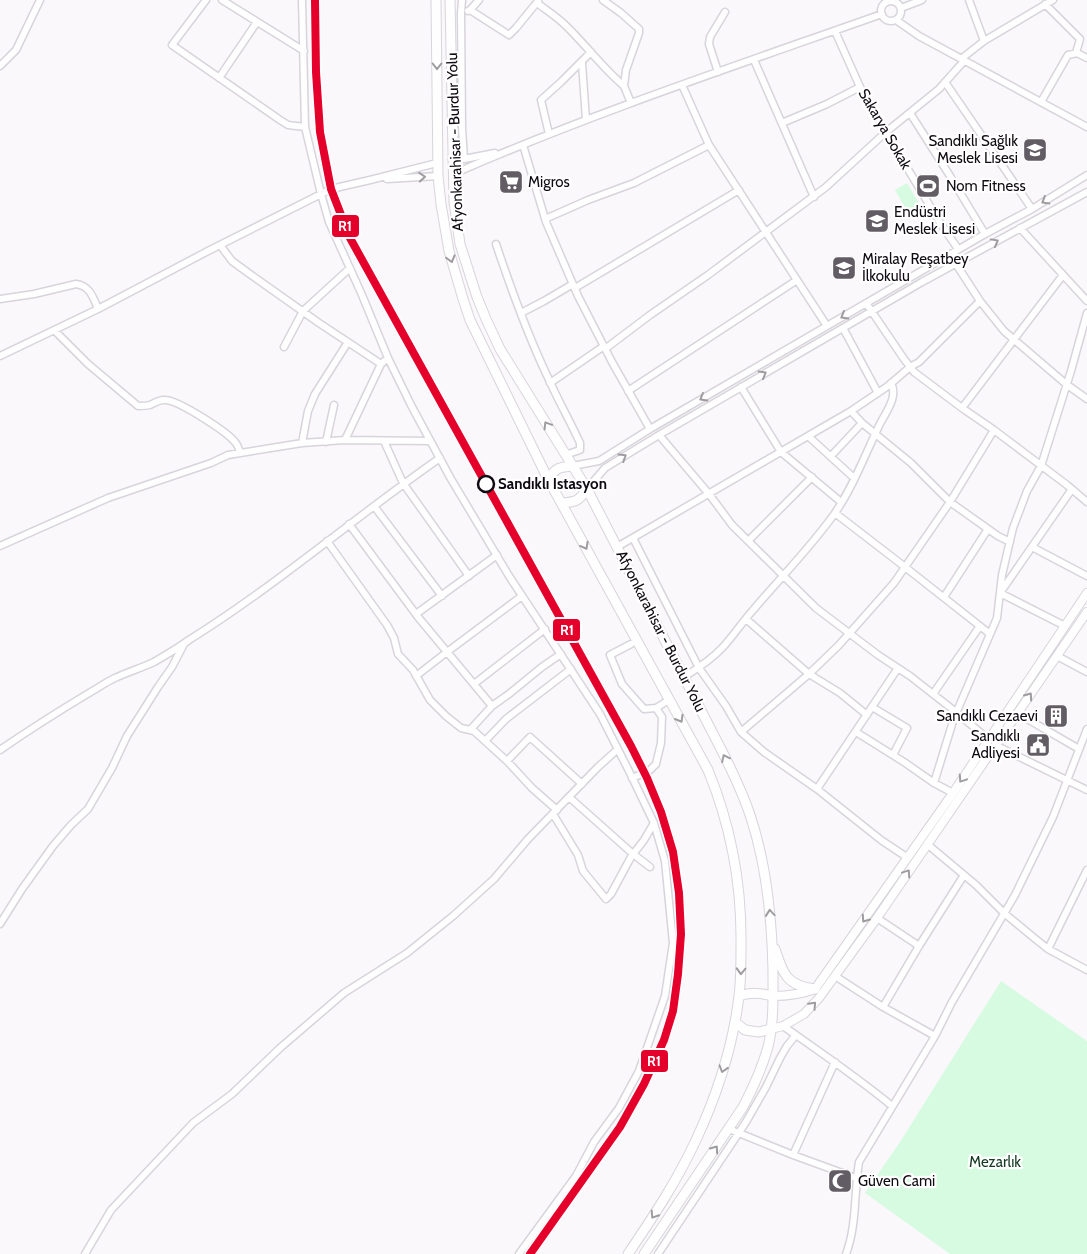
<svg xmlns="http://www.w3.org/2000/svg" width="1087" height="1254" font-family="Cabin,sans-serif">
  <rect width="100%" height="100%" fill="#faf8fb"/>
  <!-- green -->
  <path fill="#d6fbe1" d="M907,183l16,27 -12,8 -16,-28z
    M1001,981l86,60v213h-137l-85,-61 35,-51z"/>
  <g fill="none" stroke-linecap="round" stroke-linejoin="round">
    <defs>
      <path id="minor" d="M206,0l-34,45 108,75 8,5 17,2
        M222,0l82,51
        M302,0l3,127 16,67 8,28 33,73 26,63 24,49 39,72 58,97 91,138 30,59 24,50 11,38 8,82 -8,53 -26,75 -20,37 -25,34 -18,34 -57,78
        M462,0l-1,13 1,115 2,31
        M603,0l18,13 18,16v4l-13,37 -2,16 7,17
        M969,0l15,41
        M881 11a10 10 0 1 1 20 0a10 10 0 1 1-20 0Z
        M537,3c8,6 17,12 25,19 22,20 39,45 62,64
        M1045,4l35,35 -4,14
        M901,8l21,-8
        M470,10l39,25 7,-7 22,-27
        M468,11l2,-1 9,-10
        M896,20l23,16 168,91
        M835,31l25,56 43,74 36,60 19,28
        M961,59l23,-18 69,-41
        M754,60l60,137
        M582,63l4,57
        M0,66l16,-16 24,-50
        M718,72l-9,-28 1,-7 15,-25
        M219,78l38,-56
        M945,82l87,127
        M682,85l27,60 118,181
        M1041,102l27,-47 9,-2 10,5
        M910,113l40,63 35,58
        M782,123l45,-19 33,-17
        M549,134l-8,-34 20,-18 30,-30
        M523,145l23,77 32,74 34,66 38,67
        M452,160l12,-1 31,-6
        M453,174c140,-61 285,-109 429,-160
        M387,179l51,-3
        M545,219l43,-19 46,-17 75,-38
        M1020,228l67,73
        M496,244c16,48 33,95 55,140 9,20 20,39 29,59v7l-15,5
        M220,245l12,16 15,11 72,51 62,41 7,-6
        M956,264l24,37 24,30 62,53 21,15
        M575,288l164,-98
        M0,299l34,-5 42,-10c14,2 17,13 22,25
        M866,303l38,56 10,13 48,36 32,22 73,55 20,17
        M521,313l23,-12 29,-17
        M843,328l35,65
        M55,331l33,33 50,42c4,0 8,0 12,-1 5,-2 9,-6 15,-5 13,0 61,31 70,42 3,3 4,7 5,11
        M284,347l19,-36 47,-43
        M605,349l45,-34 58,-40 118,-88 60,-55 53,-43 25,-28
        M0,356l98,-47 110,-58 123,-62 39,-9 67,-17
        M550,383l54,-37
        M741,387l40,65 60,50
        M628,391l169,-111
        M962,408l101,-133
        M851,411l11,12 49,40 39,39 48,34 12,6
        M659,435l50,59 23,31 84,83 62,47 32,21 46,36 32,27
        M808,436l46,42
        M345,440l36,-76
        M384,441l19,42 66,93
        M326,442l8,-37
        M302,443l6,-32 7,-17 33,-52
        M831,456l31,-33
        M572,466l27,-5 51,-32 335,-195 47,-25 55,-34
        M587,489l18,-21 54,-33 263,-153 165,-90
        M374,506l68,90
        M835,513l70,54 85,67
        M349,524l69,93 74,89
        M633,538l66,130 27,38 15,26 23,20 53,37 64,51 27,18
        M327,541l60,84 7,13 4,16 15,16 17,30 16,16 15,12 13,3 33,30 25,27 25,22
        M748,541l64,-64
        M0,546l108,-48 103,-35 17,-8 74,-12 43,-3 85,1
        M617,547l234,-136 37,-25 22,-19 9,-5 61,-61
        M1032,547l55,29
        M944,597l44,-68
        M416,614l81,-59
        M746,619l63,55 31,19 27,22
        M1065,626l-65,-33 72,-104
        M631,644l-21,11 12,29 22,25 12,-1 13,-8
        M1057,656l30,16
        M416,676l31,-24 75,-56
        M684,677c13,-8 28,-18 39,-30 11,-12 20,-26 31,-38 27,-32 57,-62 81,-96 18,-26 29,-56 43,-85 6,-14 21,-30 13,-45
        M474,684l71,-55
        M933,694l47,-68
        M872,707l35,21 -14,27
        M1017,713l62,36
        M470,730l22,-24 17,-12 33,-27 19,-13
        M741,732l68,-58 30,-29 55,-62 56,-81 44,-72
        M856,732l48,30 30,21 19,10
        M485,741l21,-22 65,-50
        M995,745l92,45
        M0,750c29,-20 59,-39 89,-57 9,-5 17,-11 26,-15 13,-6 26,-10 39,-16 12,-7 24,-14 35,-22 88,-55 166,-123 251,-182
        M507,761l23,-24 52,47
        M632,778l17,-7 7,-7 5,-21 1,-26 -6,-9
        M934,783l20,-65 43,-100 5,-43 11,-47 14,-37 14,-25 30,-95 16,-58
        M817,789l81,-121
        M569,797l64,57 17,13
        M553,814l25,41 5,16 23,28 5,-5 20,-37 13,-17 10,-17
        M927,844l49,41 28,28 29,24 15,12 39,21
        M877,918l42,28
        M0,924l22,-35 31,-43 18,-21 17,-16 24,-41 15,-32 31,-49 14,-20 12,-23
        M1048,949l39,-79
        M835,976l48,31
        M783,1026c37,26 74,51 109,80
        M935,1036l-52,-29 36,-61 45,-71
        M729,1129l64,26 63,23
        M793,1155l42,-93
        M85,1254l26,-44 82,-87 39,-29 48,-46 64,-55 63,-40 46,-37 41,-37 34,-40 70,-72 20,-18
        M658,1254l88,-132 20,-35 14,-29 7,-12 9,-11
        M846,1254c11,-29 8,-62 13,-92l76,-126 17,-34 63,-107 38,-78 34,-88"/>
      <path id="major" d="M773,996c15,0 29,-2 42,-7l138,-196 134,-200
        M771,1029l12,-3 21,-12 15,-16 58,-80 210,-306"/>
      <path id="highway" d="M436,0l2,176 3,28 8,47 14,48 7,21 78,159 160,291c23,56 34,116 33,177 0,16 0,33 -2,49 -6,50 -22,99 -43,144 -19,41 -43,77 -68,114
        M450,0l4,202 6,42 17,53 9,22 14,30 87,140 137,266c10,20 20,41 27,63 16,49 21,101 22,153 0,26 1,51 -5,76 -6,21 -15,41 -25,60l-99,147
        M548,479c8,-11 11,-12 24,-13
        M562,503c14,-1 17,-2 25,-14
        M775,949c8,25 12,37 40,40
        M739,996c13,-4 21,-3 34,0
        M735,1022l10,8 14,2 12,-3"/>
    </defs>
    <!-- minor casing -->
    <use href="#minor" stroke="#d8d4db" stroke-width="9"/>
    <!-- major casing -->
    <use href="#major" stroke="#d8d4db" stroke-width="10"/>
    <!-- highway casing -->
    <use href="#highway" stroke="#d8d4db" stroke-width="11"/>
    <!-- minor -->
    <use href="#minor" stroke="#fefefe" stroke-width="6"/>
    <!-- major -->
    <use href="#major" stroke="#fefefe" stroke-width="8"/>
    <!-- highway -->
    <use href="#highway" stroke="#fefefe" stroke-width="9"/>
    <defs>
      <path id="rail-1" d="M315,0l1,72 4,60 11,57 19,49 281,508 16,32 14,34 12,40 6,41 2,41 -3,40 -5,37 -9,29 -20,44 -24,43 -90,127"/>
    </defs>
    <!-- rail-1 casing -->
    <use href="#rail-1" stroke="#fff" stroke-width="11"/>
    <!-- rail-1 -->
    <use href="#rail-1" stroke="#e4002b" stroke-width="8"/>
  </g>
  <!-- one-way arrows -->
  <defs><path id="oneway-chevron" d="M-2-3.5L2.5 0L-2 3.5" fill="none" stroke-width="1.6" stroke-linecap="round" stroke-linejoin="round" transform="scale(1.25)"/></defs>
  <g stroke="#9f9ca0">
    <use href="#oneway-chevron" transform="translate(437 66) rotate(90)"/>
    <use href="#oneway-chevron" transform="translate(422 177) rotate(-4)"/>
    <use href="#oneway-chevron" transform="translate(1045 201) rotate(149)"/>
    <use href="#oneway-chevron" transform="translate(995 242) rotate(-29)"/>
    <use href="#oneway-chevron" transform="translate(451 259) rotate(75)"/>
    <use href="#oneway-chevron" transform="translate(844 316) rotate(150)"/>
    <use href="#oneway-chevron" transform="translate(763 374) rotate(-30)"/>
    <use href="#oneway-chevron" transform="translate(703 398) rotate(150)"/>
    <use href="#oneway-chevron" transform="translate(547 425) rotate(-121)"/>
    <use href="#oneway-chevron" transform="translate(623 457) rotate(-32)"/>
    <use href="#oneway-chevron" transform="translate(585 546) rotate(61)"/>
    <use href="#oneway-chevron" transform="translate(1029 696) rotate(-55)"/>
    <use href="#oneway-chevron" transform="translate(680 719) rotate(60)"/>
    <use href="#oneway-chevron" transform="translate(725 758) rotate(-116)"/>
    <use href="#oneway-chevron" transform="translate(962 779) rotate(124)"/>
    <use href="#oneway-chevron" transform="translate(907 873) rotate(-56)"/>
    <use href="#oneway-chevron" transform="translate(770 913) rotate(-95)"/>
    <use href="#oneway-chevron" transform="translate(865 919) rotate(125)"/>
    <use href="#oneway-chevron" transform="translate(741 971) rotate(92)"/>
    <use href="#oneway-chevron" transform="translate(813 1005) rotate(-47)"/>
    <use href="#oneway-chevron" transform="translate(723 1069) rotate(107)"/>
    <use href="#oneway-chevron" transform="translate(715 1149) rotate(-55)"/>
    <use href="#oneway-chevron" transform="translate(654 1215) rotate(123)"/>
  </g>
  <!-- icons -->
  <defs>
    <symbol id="school-square" viewBox="-11 -11 22 22"><rect x="-9" y="-9" width="18" height="18" rx="4" fill="#625d64" stroke="#fff"/><path d="M0-5L7-2L0 1L-7-2ZM-4 1L0 2.5L4 1V4Q0 6-4 4Z" fill="#fff"/></symbol>
    <symbol id="supermarket-square" viewBox="-11 -11 22 22"><rect x="-9" y="-9" width="18" height="18" rx="4" fill="#625d64" stroke="#fff"/><path d="M-6-5.5h2.5l.6 2H6L4.5 2H-2.5L-4.4-4H-6ZM-1.5 3.2a1.3 1.3 0 1 0 .1 0ZM3 3.2a1.3 1.3 0 1 0 .1 0Z" fill="#fff"/></symbol>
    <symbol id="stadium-square" viewBox="-11 -11 22 22"><rect x="-9" y="-9" width="18" height="18" rx="4" fill="#625d64" stroke="#fff"/><path d="M0-5a6.5 5 0 1 0 0 10a6.5 5 0 1 0 0-10ZM-3.5-1.8h7v3.6h-7Z" fill="#fff"/></symbol>
    <symbol id="building-square" viewBox="-11 -11 22 22"><rect x="-9" y="-9" width="18" height="18" rx="4" fill="#625d64" stroke="#fff"/><path d="M-4-6H4V6H1V3H-1V6H-4ZM-2.5-4.3h1.7v1.8h-1.7ZM.8-4.3h1.7v1.8H.8ZM-2.5-1h1.7V.8h-1.7ZM.8-1h1.7V.8H.8Z" fill="#fff"/></symbol>
    <symbol id="civic-square" viewBox="-11 -11 22 22"><rect x="-9" y="-9" width="18" height="18" rx="4" fill="#625d64" stroke="#fff"/><path d="M-.6-6.5H3V-4.5H.6V-3L4-1V1h2V6H-6V1h2V-1L-.6-3ZM-1.2 2.5V6h2.4V2.5Z" fill="#fff"/></symbol>
    <symbol id="mosque-square" viewBox="-11 -11 22 22"><rect x="-9" y="-9" width="18" height="18" rx="4" fill="#625d64" stroke="#fff"/><path d="M3.5-4.9A6 6 0 1 0 3.5 4.9A5 5 0 1 1 3.5-4.9Z" fill="#fff"/></symbol>
  </defs>
  <g fill-rule="evenodd">
    <use href="#school-square" x="1021" y="136" width="28" height="28"/>
    <use href="#supermarket-square" x="497" y="168" width="28" height="28"/>
    <use href="#stadium-square" x="914" y="172" width="28" height="28"/>
    <use href="#school-square" x="863" y="207" width="28" height="28"/>
    <use href="#school-square" x="830" y="254" width="28" height="28"/>
    <use href="#building-square" x="1042" y="702" width="28" height="28"/>
    <use href="#civic-square" x="1024" y="731" width="28" height="28"/>
    <use href="#mosque-square" x="826" y="1167" width="28" height="28"/>
  </g>
  <!-- markers -->
  <circle fill="#fff" stroke="#100a12" stroke-width="2.5" cx="486" cy="484" r="8"/>
  <g text-anchor="middle" stroke-width="4.5" stroke-linejoin="round" paint-order="stroke">
    <!-- street labels -->
    <g font-size="15" fill="#100a12" stroke="#fff">
      <text transform="translate(885 129) rotate(60)" y="5">Sakarya Sokak</text>
      <text transform="translate(455 142) rotate(-92)" y="5">Afyonkarahisar - Burdur Yolu</text>
      <text transform="translate(661 631) rotate(63)" y="5">Afyonkarahisar - Burdur Yolu</text>
    </g>
    <!-- poi labels -->
    <g font-size="15" fill="#100a12" stroke="#fff" text-anchor="start">
      <text x="1018" y="146" text-anchor="end">Sandıklı Sağlık<tspan x="1018" dy="17">Meslek Lisesi</tspan></text>
      <text x="528" y="187">Migros</text>
      <text x="946" y="191">Nom Fitness</text>
      <text x="894" y="217">Endüstri<tspan x="894" dy="17">Meslek Lisesi</tspan></text>
      <text x="862" y="264">Miralay Reşatbey<tspan x="862" dy="17">İlkokulu</tspan></text>
      <text x="1038" y="721" text-anchor="end">Sandıklı Cezaevi</text>
      <text x="1020" y="741" text-anchor="end">Sandıklı<tspan x="1020" dy="17">Adliyesi</tspan></text>
      <text x="858" y="1186">Güven Cami</text>
    </g>
    <!-- stop labels -->
    <g font-size="15" font-weight="bold" fill="#100a12" stroke="#fff" text-anchor="start">
      <text x="498" y="489">Sandıklı Istasyon</text>
    </g>
    <!-- park labels -->
    <g font-size="15" fill="#153a22" stroke="#fff">
      <text x="995" y="1167">Mezarlık</text>
    </g>
  </g>
  <g stroke="#fff" stroke-width="2">
    <rect x="331" y="214" width="29" height="24" rx="5" fill="#e4002b"/>
    <rect x="552" y="618" width="29" height="24" rx="5" fill="#e4002b"/>
    <rect x="640" y="1049" width="29" height="24" rx="5" fill="#e4002b"/>
  </g>
  <g font-size="14" text-anchor="middle" font-weight="bold" fill="#fff">
    <text x="345" y="231">R1</text>
    <text x="567" y="635">R1</text>
    <text x="654" y="1066">R1</text>
  </g>
</svg>
